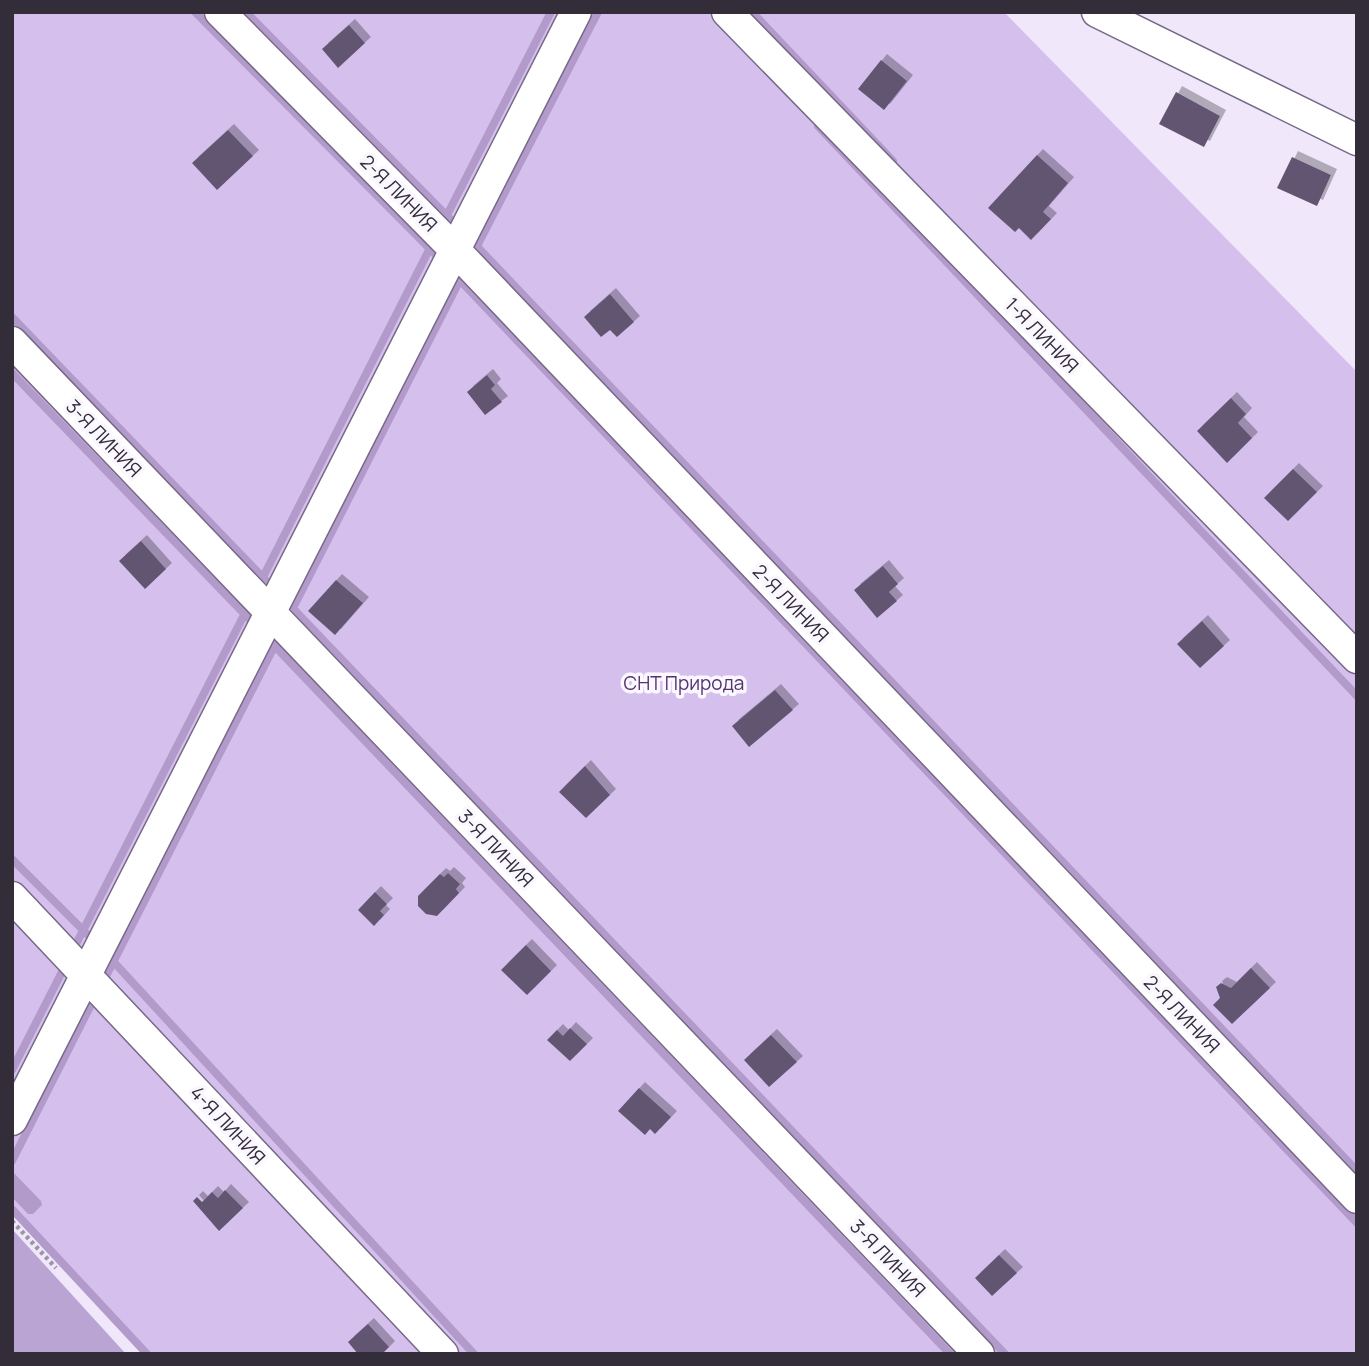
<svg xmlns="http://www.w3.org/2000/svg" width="1369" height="1366" font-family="Manrope,sans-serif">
  <defs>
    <filter id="shadow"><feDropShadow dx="6" dy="-6" stdDeviation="0" flood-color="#0004"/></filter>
  </defs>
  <rect width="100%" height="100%" fill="#f0e7fb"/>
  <!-- green -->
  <path fill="#d5c0ed" d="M12,12h992l353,360v982h-1207l-138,-151z"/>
  <!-- forest -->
  <path fill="#baa4d4" d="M12,1229l114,125h-114z"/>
  <!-- water -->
  <path fill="#b29bcb" d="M12,1171l29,30 1,4 -9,9h-5l-16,-17z"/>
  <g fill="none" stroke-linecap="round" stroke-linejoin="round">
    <!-- stream -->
    <path stroke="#b29bcb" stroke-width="8" d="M195,12l248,250
      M246,12l214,217
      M752,12l141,149
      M818,126l539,570
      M445,219l106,-207
      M469,238l888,933
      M475,250l123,-238
      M452,272l905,951
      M12,317l263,273
      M12,373l245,254
      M261,581l170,-335
      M284,599l721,755
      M291,612l170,-334
      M266,637l684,717
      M12,859l83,83
      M72,952l174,-341
      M111,959l363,395
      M102,984l174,-341
      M12,1070l54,-106
      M12,1161l84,-166
      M12,1209l135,145"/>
  </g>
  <!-- building -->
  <path fill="#625572" filter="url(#shadow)" d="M349,25l16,18 -27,25 -16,-19z
    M881,60l26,21 -23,29 -26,-21z
    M1176,92l44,24 -16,31 -45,-23z
    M228,130l25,26 -36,34 -25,-27z
    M1037,155l31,28 -25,29 8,7 -20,21 -12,-12 -4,4 -27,-24z
    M1292,157l39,18 -14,31 -40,-18z
    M610,294l24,28 -17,15 -7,-7 -9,7 -17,-20z
    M487,375l8,10 -4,4 11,13 -17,13 -18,-23z
    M1231,398l15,16 -8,9 14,15 -25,25 -30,-32z
    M1293,469l24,23 -29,29 -24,-23z
    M141,541l25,28 -21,20 -26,-28z
    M883,566l15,18 -9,8 8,9 -20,17 -23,-28z
    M336,580l27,23 -28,32 -27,-24z
    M1202,621l22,25 -24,22 -23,-24z
    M775,690l18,20 -44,37 -17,-21z
    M585,766l25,29 -24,23 -27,-26z
    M448,873l12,11 -4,5 3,4 -22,23 -11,-2 -8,-8v-10l22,-22 4,3z
    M375,892l12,12 -7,7 4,4 -10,11 -16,-16z
    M526,945l25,26 -24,24 -26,-25z
    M1251,968l19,20 -38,36 -19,-19 7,-7 -4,-11 5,-4 10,5z
    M570,1028l17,16 -17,17 -23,-21 10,-10 6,6z
    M771,1035l26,27 -28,25 -25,-27z
    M639,1088l32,29 -16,17 -5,-5 -5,6 -27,-24z
    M225,1190l18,18 -24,23 -26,-30 4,-4 5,5 10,-10 6,6z
    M999,1255l18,18 -25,23 -17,-18z
    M368,1324l21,23 -7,7h-24l-10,-12z"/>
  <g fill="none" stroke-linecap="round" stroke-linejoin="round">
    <defs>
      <path id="street" d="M220,12l235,238 902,948
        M727,12l630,646
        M1097,12l260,128
        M12,342l967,1012
        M12,897l431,457
        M12,1120l564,-1108"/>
    </defs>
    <!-- street casing -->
    <use href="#street" stroke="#776987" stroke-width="33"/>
    <!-- path -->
    <path stroke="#9d95a6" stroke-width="4.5" stroke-dasharray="3.5 3.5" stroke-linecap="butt" d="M12,1221l44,47"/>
    <!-- street -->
    <use href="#street" stroke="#fff" stroke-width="30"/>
  </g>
  <g text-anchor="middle" stroke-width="7" stroke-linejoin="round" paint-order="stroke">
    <!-- street labels -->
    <g font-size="19" fill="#332c39" stroke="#faf7fe">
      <text transform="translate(399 193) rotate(45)" y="7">2-Я ЛИНИЯ</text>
      <text transform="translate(1042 335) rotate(46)" y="7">1-Я ЛИНИЯ</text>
      <text transform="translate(104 438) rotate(46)" y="7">3-Я ЛИНИЯ</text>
      <text transform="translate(791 603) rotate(46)" y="7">2-Я ЛИНИЯ</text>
      <text transform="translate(496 848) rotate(46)" y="7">3-Я ЛИНИЯ</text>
      <text transform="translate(1182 1014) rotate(46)" y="7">2-Я ЛИНИЯ</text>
      <text transform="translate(228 1125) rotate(47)" y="7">4-Я ЛИНИЯ</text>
      <text transform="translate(888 1258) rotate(46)" y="7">3-Я ЛИНИЯ</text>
    </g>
    <!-- park labels -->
    <g font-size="19" fill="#52336f" stroke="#faf7fe">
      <text x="684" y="690">СНТ Природа</text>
    </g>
  </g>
  <!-- border -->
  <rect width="1369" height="1366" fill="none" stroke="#332c39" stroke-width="28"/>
</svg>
